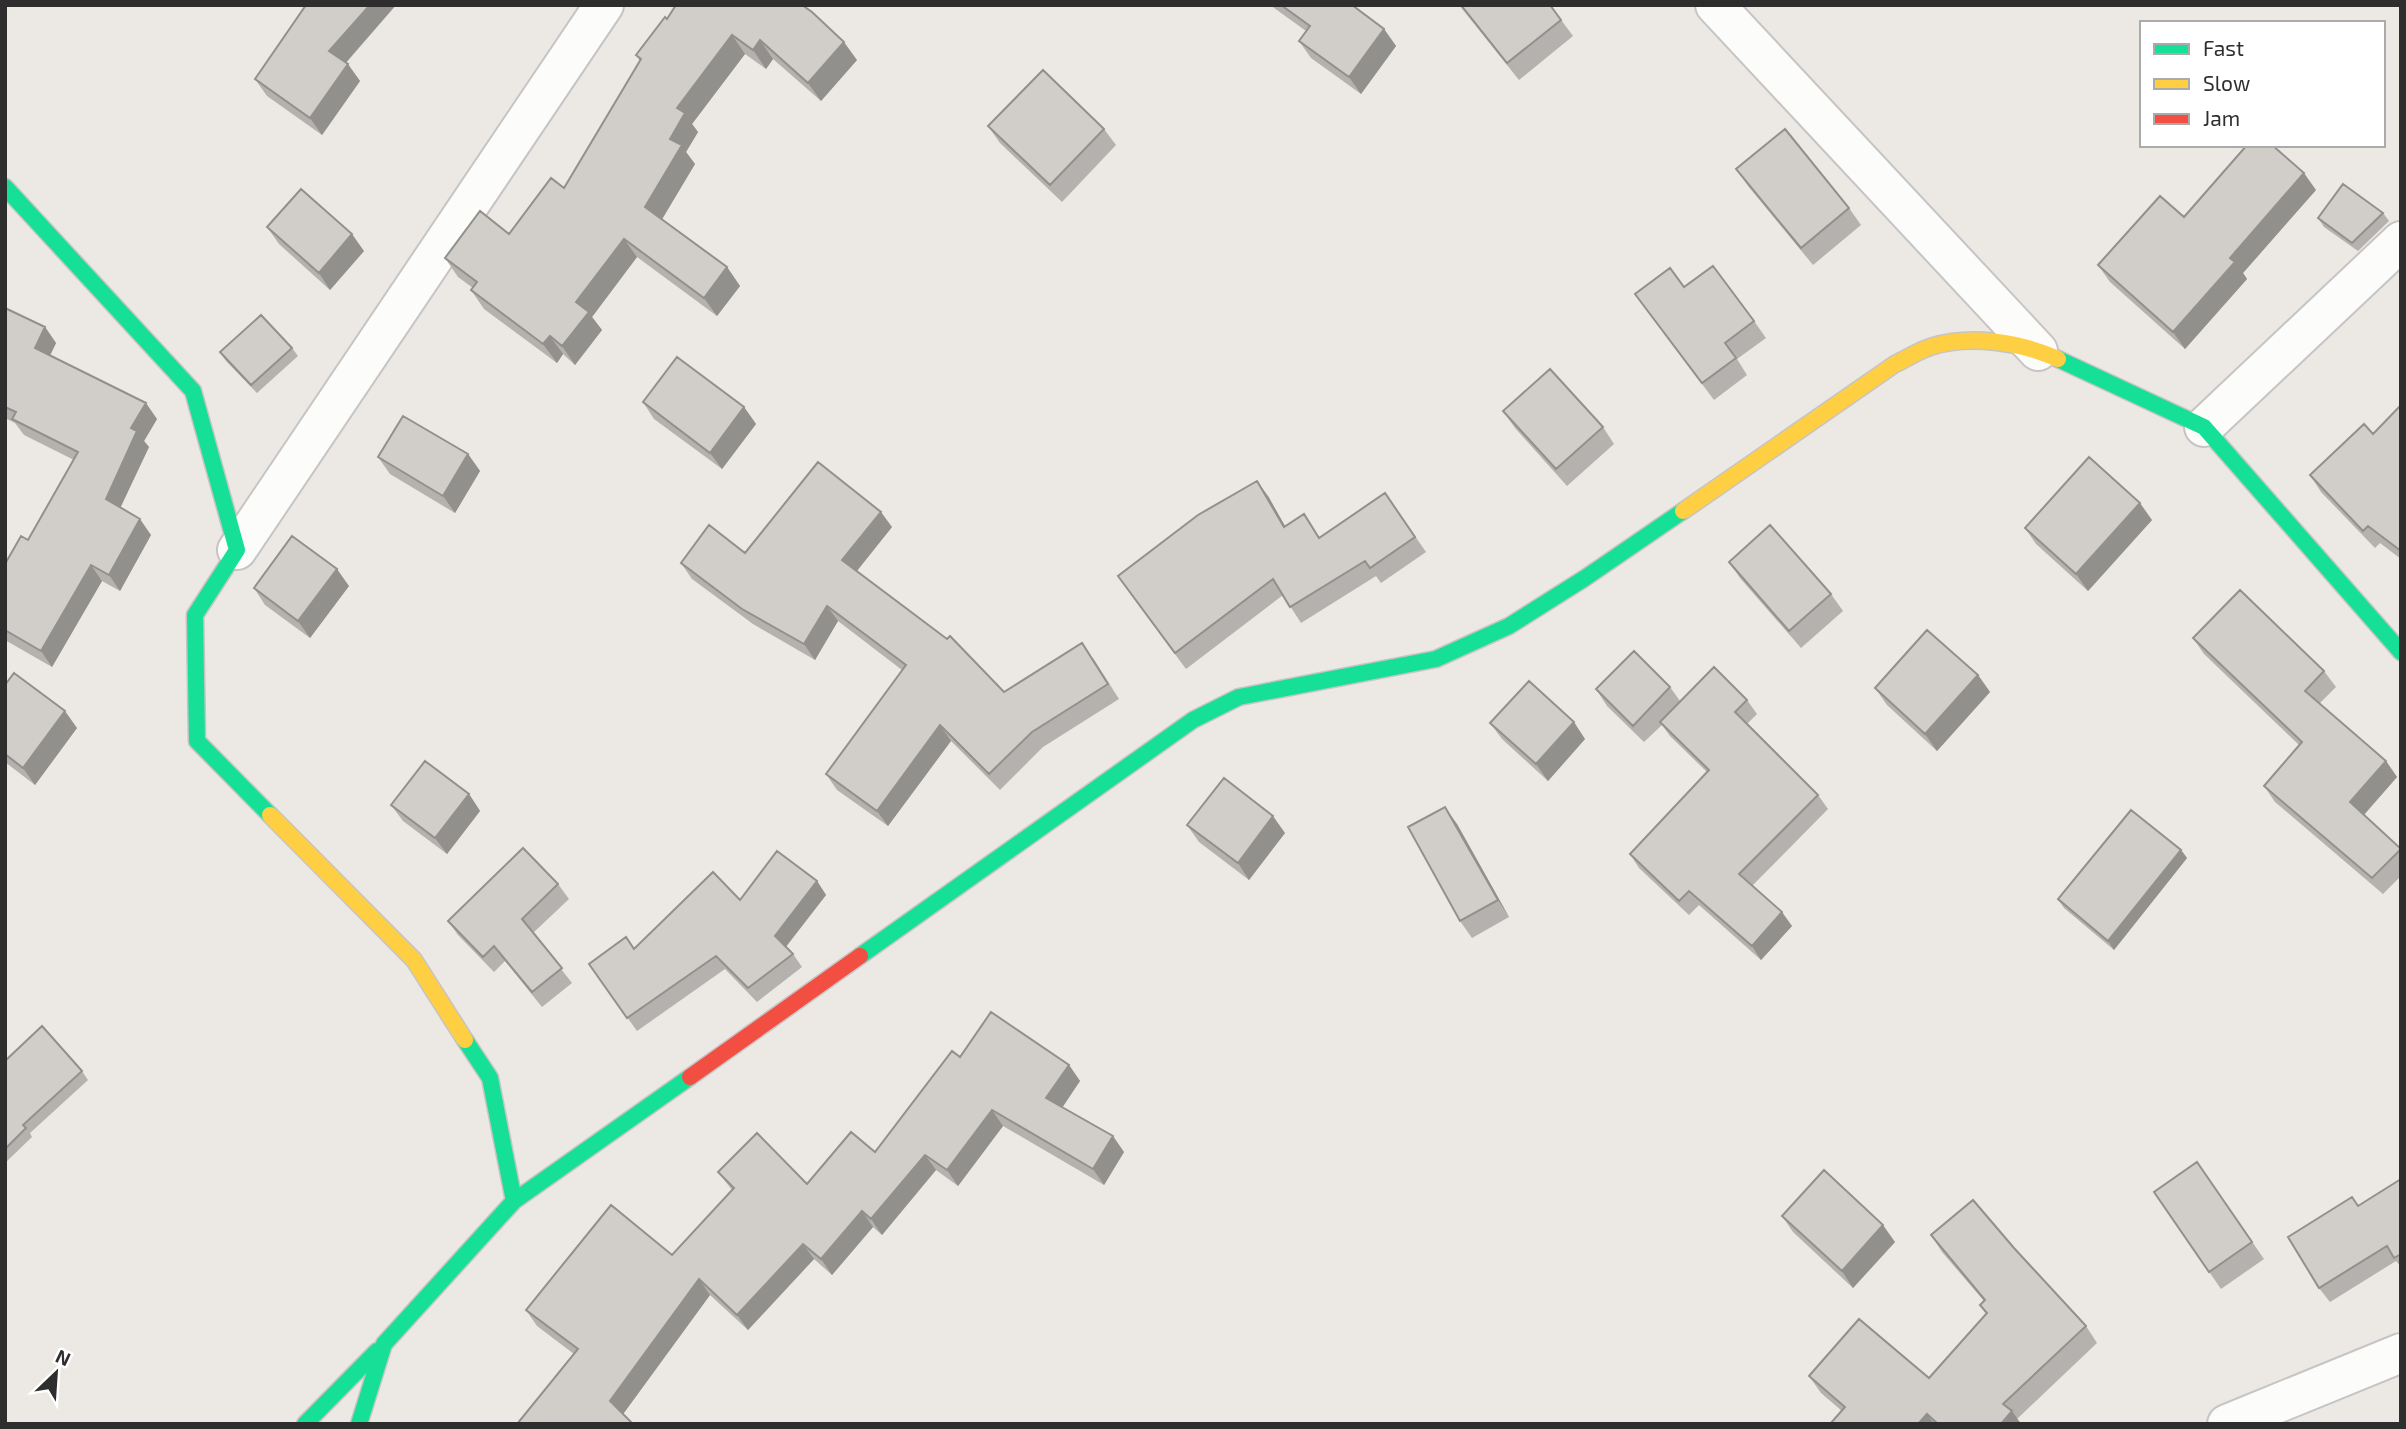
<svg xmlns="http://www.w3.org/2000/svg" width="2406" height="1429" font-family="'Exo 2',sans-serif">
  <rect width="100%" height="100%" fill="#ece8e4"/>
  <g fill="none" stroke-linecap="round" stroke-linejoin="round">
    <defs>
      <path id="street" d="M1715,5l323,346
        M2204,427l197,-186
        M237,550l367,-545
        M2227,1424l174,-71"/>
      <path id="fast" d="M5,187l188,204 44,159 -42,65 2,126 73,74
        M2058,359l146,68 197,225
        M860,956l333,-236 46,-23 197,-38 73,-33 76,-48 98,-67
        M465,1040l25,38 24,123
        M305,1424l72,-73
        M359,1424l25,-80 130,-143 176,-124"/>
      <path id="slow" d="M1683,511l212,-147c11,-5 23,-13 35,-17 40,-13 90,-5 128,12
        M270,815l144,145 51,80"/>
      <path id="jam" d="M690,1077l170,-121"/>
    </defs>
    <!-- street casing -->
    <use href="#street" stroke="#c6c4c5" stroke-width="42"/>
    <!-- fast casing -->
    <use href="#fast" stroke="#c6c4c5" stroke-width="19"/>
    <!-- slow casing -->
    <use href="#slow" stroke="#c6c4c5" stroke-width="19"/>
    <!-- jam casing -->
    <use href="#jam" stroke="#c6c4c5" stroke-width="19"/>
    <!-- street -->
    <use href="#street" stroke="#fcfcfb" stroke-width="38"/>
    <!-- fast -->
    <use href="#fast" stroke="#16e098" stroke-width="16"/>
    <!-- slow -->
    <use href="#slow" stroke="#ffcf43" stroke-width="16"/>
    <!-- jam -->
    <use href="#jam" stroke="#f24e42" stroke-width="16"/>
  </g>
  <!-- wall -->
  <path fill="#b4b1ae" d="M396,5l-50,58 14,18 -38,54 -55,-39 -12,-17z
    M1270,5h82l32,24 12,17 -35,48 -50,-36 -12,-17 7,-10z
    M1459,5h91l23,31 -54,44z
    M667,19l190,41 -36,41 -48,-42 -7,10 -21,-15 -53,70 6,8 -12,20 9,12 -33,55 65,48 13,19 -23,30 -80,-59 -45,60 10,13 -27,35 -12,-11 -6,9 -73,-54 -13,-19 2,-2 -15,-11 -13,-19 64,-24 55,-46 76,-127 -4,-6z
    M988,126l116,3 12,16 -54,57 -62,-59z
    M1736,169l113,39 12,17 -48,40 -65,-79z
    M2316,190l-73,83 4,6 -62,70 -75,-67 -12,-17z
    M2383,213l6,8 -31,30 -34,-24 -6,-9z
    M267,227l97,24 -34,39 -51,-46z
    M1684,287l70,34 12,17 -29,21 10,16 -33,25 -79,-106z
    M5,308l40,19 11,16 -6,12 107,64 -13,22 5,6 -29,60 31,28 -31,56 -18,-10 -50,86 -47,-27v-76l23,-24 46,-80 -50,-25 -9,-12 -10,-5z
    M292,348l6,8 -41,37 -31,-32 -6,-9z
    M643,402l101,5 12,17 -34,45 -68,-50z
    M2401,405v154l-21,-16 -5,5 -54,-56 -11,-17 63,-41z
    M1503,411l100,16 11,17 -47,42 -52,-58z
    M468,454l12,17 -25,42 -65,-39 -12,-17z
    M1385,493l41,59 -45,31 -5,-7 -75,47 -18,-28 -97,74 -57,-77 139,-96 17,30 35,12z
    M2152,520l-64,71 -52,-47 -11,-16z
    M892,527l-36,44 148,121 89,-34 26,41 -76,48 -43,43 -49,-49 -63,85 -51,-36 -11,-16 76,-104 -64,-49 -23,39 -62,-36 -61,-45 -11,-16z
    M1729,562l102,32 12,17 -42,37 -61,-70z
    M349,586l-39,52 -45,-33 -11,-17z
    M2193,638l131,33 12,16 -17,17 67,57 11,16 -33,38 37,34v27l-18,18 -108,-92 -11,-16 35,-41 -95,-91z
    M1978,675l12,17 -53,59 -50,-46 -12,-17z
    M5,685l72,43 -42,57 -30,-23z
    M1670,687l10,14 67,-1 10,14 -10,10 71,71 10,14 -76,77 40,40 -31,34 -62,-55 -10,10 -50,-47 -9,-14 77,-82 -37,-36 -8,-11 -18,17 -37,-36 -11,-17z
    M1490,723l95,16 -37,42 -46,-42z
    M469,794l11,17 -33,43 -44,-33 -12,-16z
    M1457,824l52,93 -37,21 -12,-17z
    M1187,825l98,8 -36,47 -50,-38z
    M2181,850l6,8 -73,92 -50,-42 -6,-9z
    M817,881l9,14 -40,52 7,7 9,13 -45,35 -32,-33 -88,62 -48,-67 45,-15 106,-49z
    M558,884l11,15 -36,34 39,50 -30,24 -37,-46 -11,11 -36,-37 -10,-14z
    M960,1057l109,8 11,16 -18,26 62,45 -20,33 -101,-59 -45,60 -22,-16 -54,65 -9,-8 -41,48 -18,-16 -66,71 -38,-35 -87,119 -106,10 57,-70 -37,-28 -11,-16 146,-55 60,-65 -14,-18 89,12 68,-32z
    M5,1061l77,10 6,9 -58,53 2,4 -27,26z
    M2197,1162l67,97 -43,30 -67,-97z
    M2401,1179v88l-5,-6 -66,41 -11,-14 39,-82z
    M1782,1216l113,26 -42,46 -60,-56z
    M1931,1235l83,13 72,78 11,17 -80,76 4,5h-191l12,-13 -21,-18 -12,-17 120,2 57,-64 -6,-9 4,-4 -42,-49z"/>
  <!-- shaded-wall -->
  <path fill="#92908d" d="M370,5h26l-55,63 -12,-17z
    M1384,29l12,17 -35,48 -12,-17z
    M732,35l13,19 -53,70 6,8 -12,20 9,12 -37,62 -13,-19 25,-68 7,-31z
    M760,40l13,19 -7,10 -13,-19z
    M844,42l13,18 -36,41 -13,-18z
    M348,64l12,17 -38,54 -12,-17z
    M2304,173l12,17 -73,83 4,6 -62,70 -12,-17 57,-74z
    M352,234l12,17 -34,39 -11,-17z
    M624,239l13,18 -45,60 10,13 -27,35 -13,-19 14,-44z
    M727,267l13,19 -23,30 -13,-18z
    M45,327l11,16 -10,21 -11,-16z
    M550,336l13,18 -6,9 -14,-19z
    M146,403l11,16 -13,22 5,6 -32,68 -11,-16 25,-71z
    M744,407l12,17 -34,45 -12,-16z
    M468,454l12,17 -25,42 -12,-17z
    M1257,481l11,15 26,46 -10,-15z
    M2140,503l12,17 -64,71 -12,-17z
    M881,512l11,15 -39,49 -11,-16z
    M140,519l11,16 -31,56 -11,-16z
    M91,565l11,16 -50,86 -11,-16z
    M337,569l12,17 -39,52 -12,-17z
    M827,606l11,15 -23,39 -11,-16z
    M1978,675l12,17 -53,59 -12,-17z
    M65,711l12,17 -42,57 -12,-17z
    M1574,722l11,17 -37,42 -12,-17z
    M940,725l11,16 -63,85 -11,-15z
    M2386,761l11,16 -36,41 -11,-16z
    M469,794l11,17 -33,43 -12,-16z
    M1445,807l12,17 52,93 -11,-17z
    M1273,816l12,17 -36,47 -11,-17z
    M2181,850l6,8 -73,92 -6,-9z
    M817,881l9,14 -42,54 -9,-13z
    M1782,912l10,14 -31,34 -9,-14z
    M1069,1065l11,16 -22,33 -12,-16z
    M992,1110l11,16 -45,60 -11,-16z
    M1113,1136l11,16 -20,33 -11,-16z
    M925,1155l11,15 -54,65 -11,-16z
    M862,1211l11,16 -41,48 -11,-16z
    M1883,1225l12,17 -42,46 -11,-17z
    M803,1244l11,15 -66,71 -11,-15z
    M699,1279l11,16 -89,122 -11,-16z
    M2012,1411l9,13h-20z
    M1927,1414l7,10h-16z"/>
  <!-- building -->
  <path fill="#d1ceca" stroke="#92908d" stroke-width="2" d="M306,5h64l-41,46 19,13 -38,54 -55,-39z
    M676,5h126l10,7 32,30 -36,41 -48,-43 -7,10 -21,-15 -55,73 8,5 -15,26 12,6 -37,62 82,60 -23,31 -80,-59 -48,63 13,10 -27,34 -12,-10 -7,8 -72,-54 6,-8 -32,-24 35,-47 29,23 42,-56 13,10 77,-129 -5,-4 29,-38 2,2z
    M1281,5h71l32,24 -35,48 -50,-36 11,-15z
    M1461,5h89l11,15 -54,43z
    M1043,70l61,59 -54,56 -62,-59z
    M1785,129l64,79 -48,40 -65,-79z
    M2247,145h25l32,28 -74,85 5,4 -62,70 -75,-67 62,-69 24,21z
    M2343,184l40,29 -31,30 -34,-25z
    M301,189l51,45 -33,39 -52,-46z
    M1713,266l41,55 -29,22 11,15 -34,25 -67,-89 35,-26 14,19z
    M5,308l40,19 -10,21 111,55 -15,25 6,3 -31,68 34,20 -31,56 -18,-10 -50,86 -36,-21v-66l16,-28 7,4 50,-88 -66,-33 4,-7 -11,-5z
    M261,315l31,33 -41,37 -31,-33z
    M677,357l67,50 -34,46 -67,-51z
    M1550,369l53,58 -47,42 -53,-58z
    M2401,405v146l-33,-25 -5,5 -53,-56 54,-51 9,10z
    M403,416l65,38 -25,42 -65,-39z
    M2089,457l51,46 -64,71 -51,-46z
    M818,462l63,50 -39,48 105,79 3,-3 54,56 78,-49 26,41 -76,48 -43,42 -49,-49 -63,86 -51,-37 80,-109 -79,-59 -23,38 -62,-35 -61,-46 28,-38 36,28z
    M1257,481l27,46 20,-13 15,24 66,-45 30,44 -45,31 -5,-7 -75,46 -17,-28 -98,74 -57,-77 80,-61z
    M1770,525l61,69 -42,37 -60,-69z
    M292,536l45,33 -39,52 -44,-33z
    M2240,590l84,81 -19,20 81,70 -36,41 51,47 -29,29 -108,-92 38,-44 -109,-104z
    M1927,630l51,45 -53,59 -50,-46z
    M1634,651l36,36 -37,39 -37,-37z
    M1714,667l33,33 -12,12 83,83 -79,79 43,38 -30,34 -63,-55 -10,10 -49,-47 79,-84 -49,-48z
    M14,673l51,38 -42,57 -18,-14v-69z
    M1529,681l45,41 -38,42 -46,-41z
    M425,761l44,33 -34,44 -44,-33z
    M1224,778l49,38 -35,47 -51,-38z
    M1445,807l53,93 -38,21 -52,-94z
    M2131,810l50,40 -73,91 -50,-42z
    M523,848l35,36 -36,35 40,49 -30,24 -38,-46 -11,11 -35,-36z
    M777,851l40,30 -42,55 18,18 -45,34 -32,-32 -89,62 -38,-54 37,-27 8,12 79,-77 27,28z
    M991,1012l78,53 -23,33 67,38 -20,33 -101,-59 -45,60 -22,-15 -54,64 -9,-8 -41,48 -18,-15 -66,71 -38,-36 -89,122 23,23h-116l61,-75 -52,-39 85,-105 61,50 62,-67 -16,-16 39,-39 50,51 44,-52 24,20 77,-101 8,6z
    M42,1026l40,45 -59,54 3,3 -21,21v-88z
    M2197,1162l55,80 -43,30 -55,-80z
    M1824,1170l59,55 -41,46 -60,-55z
    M2401,1179v75l-7,4 -7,-12 -68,42 -31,-51 64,-40 6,9z
    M1973,1200l41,48 72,78 -83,78 9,7 -11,13h-63l-11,-10 -9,10h-88l15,-17 -36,-31 50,-57 70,59 58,-65 -7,-8 5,-5 -54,-65z"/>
  <!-- border -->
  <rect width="2406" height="1429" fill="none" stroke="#2e2e2e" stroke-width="14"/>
  <!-- legend -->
  <rect x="2140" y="21" width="245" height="126" fill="#ffffff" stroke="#ababab" stroke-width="2"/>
  <rect x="2154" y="44" width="35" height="10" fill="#16e098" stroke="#ababab" stroke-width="2"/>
  <text x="2203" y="56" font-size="21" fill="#2e2e2e">Fast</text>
  <rect x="2154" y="79" width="35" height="10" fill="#ffcf43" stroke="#ababab" stroke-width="2"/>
  <text x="2203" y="91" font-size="21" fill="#2e2e2e">Slow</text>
  <rect x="2154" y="114" width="35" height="10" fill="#f24e42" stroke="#ababab" stroke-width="2"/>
  <text x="2203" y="126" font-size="21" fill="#2e2e2e">Jam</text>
  <!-- north arrow -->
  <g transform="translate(56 1373) rotate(25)" stroke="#ffffff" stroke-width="5" paint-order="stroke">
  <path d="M0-5L12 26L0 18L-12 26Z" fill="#2e2e2e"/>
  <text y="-10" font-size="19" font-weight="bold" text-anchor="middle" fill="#2e2e2e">N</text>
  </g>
</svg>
